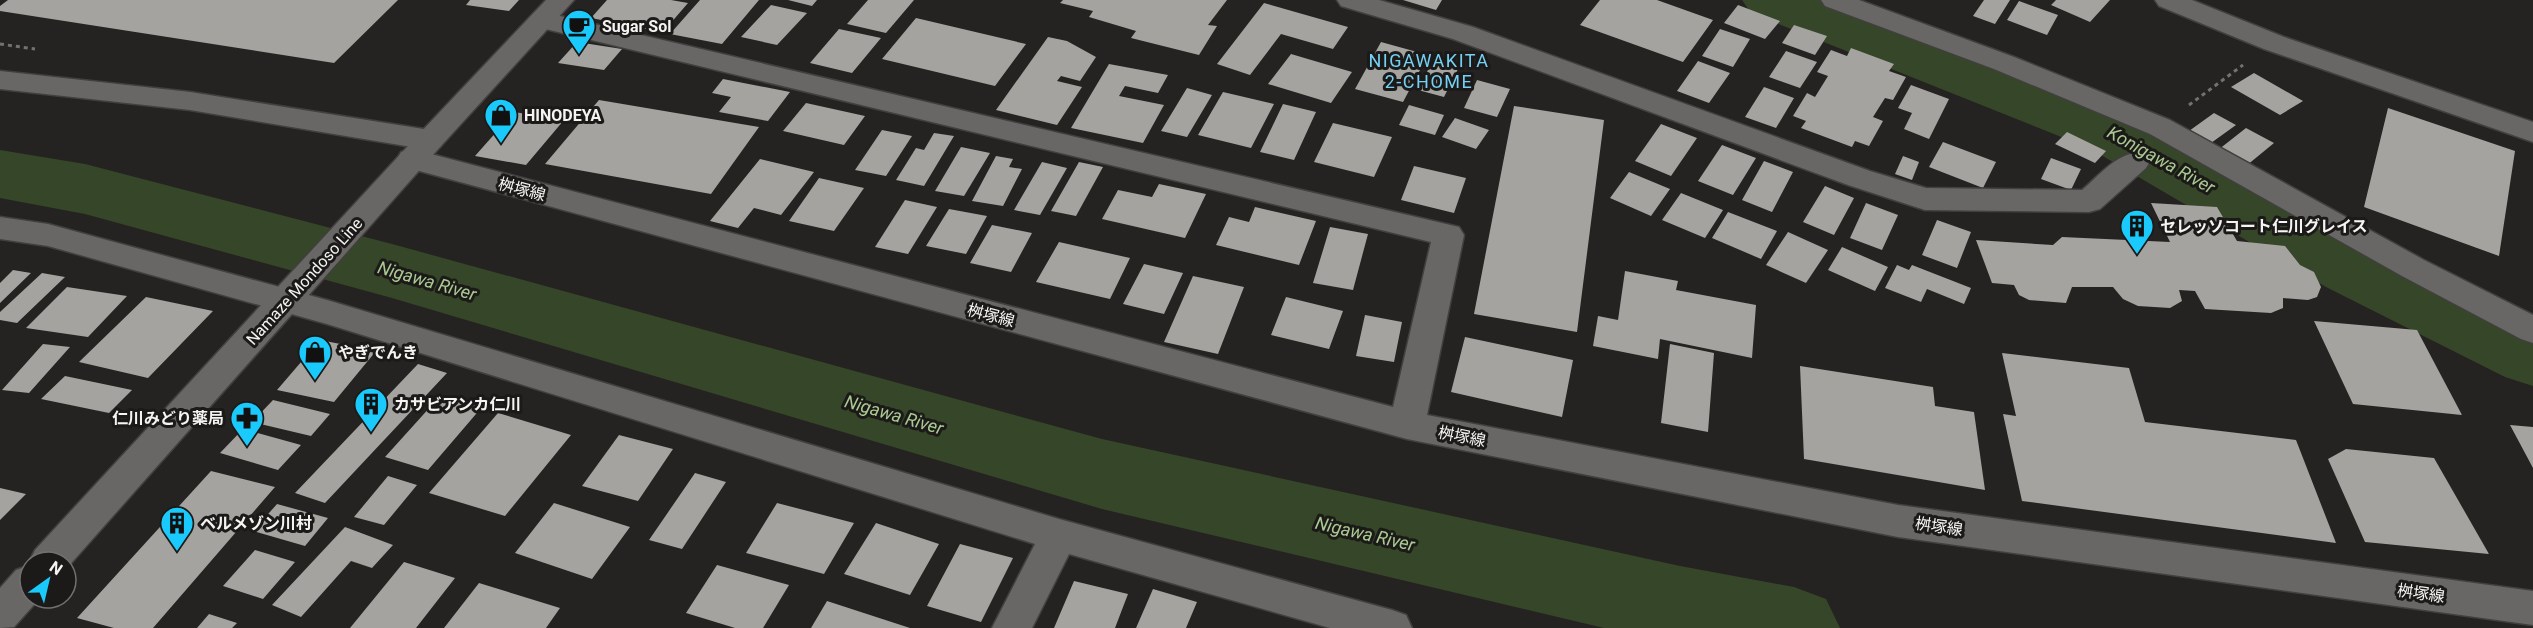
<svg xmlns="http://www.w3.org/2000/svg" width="2533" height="628" font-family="Roboto,'Noto Sans JP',sans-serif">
  <rect width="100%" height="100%" fill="#252321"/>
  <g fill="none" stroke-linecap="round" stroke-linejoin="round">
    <!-- river -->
    <path fill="#364628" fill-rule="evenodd" d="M1742,0h88l307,116 241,133 155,72v65l-28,-9 -179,-90 -237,-139 -338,-135z
      M0,150l85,14 307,80 710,195 578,127 114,21 32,12 14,29h-236l-502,-119 -710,-211 -307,-84 -85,-16z"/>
  </g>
  <!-- building -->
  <path fill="#a4a3a0" d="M8,0h390l-64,63 -334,-52v-5z
    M470,0h49l-10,11 -43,-6z
    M607,0h64l17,3 -25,29 -72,-14z
    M700,0h59l-37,44 -52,-10z
    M788,0h29l-5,6z
    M868,0h46l-28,33 -39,-9z
    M1063,0h164l-19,25 9,1 -18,29 -68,-17 5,-7 -47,-14 4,-6 -33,-8z
    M1403,0h39l-6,10z
    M1600,0h57l56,20 -30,42 -103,-37z
    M1984,0h26l-15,24 -22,-8z
    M2056,0h54l-20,22 -39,-17z
    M2019,1l39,14 -11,20 -40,-15z
    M1264,3l84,24 -15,22 -52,-15 -31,41 -33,-11z
    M771,5l36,8 -30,32 -36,-8z
    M1738,5l42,16 -15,18 -41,-16z
    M916,18l110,26 -31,42 -113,-27z
    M1794,25l33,11 -12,19 -33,-12z
    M839,29l42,9 -29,35 -42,-10z
    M1720,29l30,10 -17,28 -31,-11z
    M1048,37l19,4 29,16 -16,24 -19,-5 -4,5 25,6 -25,38 -61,-15z
    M577,42l45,7 -18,21 -46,-7z
    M1381,42l47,13 -25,47 -48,-13z
    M1851,48l43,16 -5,7 17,6 -13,23 -8,-2 -12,19 10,4 -14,25 -14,-5 -3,6 -51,-19 5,-7 -13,-5 14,-23 8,4 13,-21 -11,-4 14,-22 16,6z
    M1786,51l31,11 -17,26 -31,-11z
    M1291,54l61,18 -21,31 -63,-19z
    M1433,60l26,7 -15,30 -26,-7z
    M1698,61l32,12 -21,30 -32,-12z
    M1109,64l59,11 -10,18 -33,-7 -6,10 45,9 -21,38 -72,-15z
    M2254,73l49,28 -23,14 -49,-28z
    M723,79l67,13 -22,29 -49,-9 12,-15 -19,-4z
    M1477,80l33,9 -13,28 -33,-9z
    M1911,85l38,14 -20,40 -25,-10 8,-16 -14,-5z
    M1764,87l30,11 -18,30 -31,-11z
    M1187,88l25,7 -25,42 -26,-6z
    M1223,92l51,12 -23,44 -53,-13z
    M599,100l160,27 -48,67 -166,-30z
    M806,103l59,13 -21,29 -61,-14z
    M1283,104l33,8 -22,48 -34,-8z
    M1409,105l35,10 -9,20 -36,-10z
    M1514,106l90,14 -27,212 -103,-18z
    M2388,108l127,43 -16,105 -135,-49z
    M514,112l50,8 -38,45 -51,-9z
    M2214,113l22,12 -25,18 -22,-12z
    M1455,118l34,12 -13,19 -34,-12z
    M1333,123l59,14 -18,40 -60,-15z
    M1661,124l36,14 -26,38 -36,-15z
    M2246,128l28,15 -28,23 -28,-16z
    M882,130l30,6 -26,40 -31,-6z
    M2067,132l39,19 -11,12 -40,-19z
    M934,133l20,3 -30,50 -28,-6 20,-32 8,2z
    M1943,142l53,20 -13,26 -54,-21z
    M1722,145l34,13 -23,37 -35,-14z
    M961,147l29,6 -26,43 -29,-5z
    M996,156l17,3 -4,8 13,2 -19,37 -31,-5z
    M1903,156l16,6 -7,18 -17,-6z
    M2051,158l30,11 -10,21 -30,-11z
    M760,159l54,13 -33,43 -27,-7 -16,20 -28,-7z
    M1764,161l29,11 -21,40 -30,-12z
    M1042,162l25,6 -27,47 -26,-5z
    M1079,162l24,5 -27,49 -25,-5z
    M1414,166l52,12 -12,35 -53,-13z
    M1629,172l41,17 -19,27 -41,-18z
    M819,178l45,10 -30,43 -45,-10z
    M1159,184l47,10 -21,44 -83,-19 16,-29 34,7z
    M1825,186l29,12 -20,37 -31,-13z
    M1681,193l42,17 -18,28 -43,-18z
    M905,200l32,7 -29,47 -33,-7z
    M1866,203l32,12 -16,35 -32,-12z
    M2151,203l66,4 20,34 48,5 15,19 14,7 7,15 -4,10 -9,3 -25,-2v10l-12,5 -66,-4 -10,-18 -16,-1 3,11 -12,7 -32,-2 -15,-7 -10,-12h-41l-6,16 -37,-3 -10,-5 -5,-10 -22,-2 -16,-43 77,5 9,-8 108,5z
    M1255,207l61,14 -17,44 -83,-20 13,-28 20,5z
    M949,209l38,7 -21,38 -40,-8z
    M1728,212l49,19 -16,28 -49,-21z
    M1937,220l34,12 -14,36 -35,-13z
    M992,225l40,8 -21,39 -41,-9z
    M1330,227l38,7 -15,56 -40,-7z
    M1788,232l40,18 -22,33 -40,-18z
    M1059,242l71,16 -20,41 -74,-17z
    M1842,247l46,20 -13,24 -47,-21z
    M1144,264l39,9 -19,41 -41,-10z
    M1897,265l12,5 3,-5 59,23 -7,16 -37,-15 -6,13 -36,-14z
    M13,270l18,3 -31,30v-20z
    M1625,271l53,10 -2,9 80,15 -4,53 -92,-19 -2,20 -65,-13 5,-30 20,4z
    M42,273l23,4 -48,46 -17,-3v-8z
    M1193,276l51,11 -26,67 -54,-12z
    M67,287l60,9 -39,41 -62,-9z
    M146,297l67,14 -65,67 -69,-16z
    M1286,297l57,14 -14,38 -58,-14z
    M1365,315l37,7 -8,40 -38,-6z
    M2314,321l103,9 45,85 -109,-11z
    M1465,337l108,23 -11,57 -111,-25z
    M320,340l56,11 -42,51 -57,-12z
    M43,344l27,3 -41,46 -27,-3z
    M1670,344l44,9 -6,79 -47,-9z
    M2002,353l127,15 16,54 151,18 40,103 -314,-42 -19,-87 13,2z
    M418,364l29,9 -122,130 -30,-10z
    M1800,366l133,21 2,19 39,6 11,78 -181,-31z
    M65,376l67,14 -23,23 -68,-14z
    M441,395l41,12 -54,63 -43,-13z
    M273,400l57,14 -19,22 -59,-14z
    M498,413l73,22 -66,81 -76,-23z
    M2510,425l23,2v41z
    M243,429l58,16 -23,25 -58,-17z
    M619,435l54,14 -35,52 -56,-15z
    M2346,449l88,9 55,96 -124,-12 -37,-83z
    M211,471l64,16 -122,141h-39l-37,-10z
    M695,473l31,9 -44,67 -33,-9z
    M388,476l29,9 -33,40 -30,-8z
    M0,488l26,6 -26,26z
    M554,503l76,24 -38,52 -77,-26z
    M777,503l77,20 -30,51 -78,-21z
    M277,504l51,14 -23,28 -52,-15z
    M876,523l63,21 -29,51 -66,-21z
    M345,527l48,18 -21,23 -21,-7 -50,56 -29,-12z
    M960,544l53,14 -32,64 -54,-16z
    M255,550l40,12 -32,37 -40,-13z
    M404,562l51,16 -39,50h-66z
    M717,565l72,20 -26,43h-28l-49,-15z
    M1074,581l54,13 -13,34h-61z
    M479,583l81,25 -14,20h-102z
    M1153,589l44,13 -11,26h-50z
    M827,601l83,27h-99z
    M209,614l28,9 -5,5h-35z"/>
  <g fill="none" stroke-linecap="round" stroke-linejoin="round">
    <defs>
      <path id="street" d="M1337,0h42l94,27 397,144 56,17 156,2c18,-15 39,-43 64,-36l4,7 -4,7 -46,41 -11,3 -164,-2 -77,-25 -395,-146 -112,-33z
        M1821,0h38l155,57 156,63 254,140 109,55v28l-12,-4 -119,-63 -252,-142 -156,-65 -169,-63z
        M2155,0h37l92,37 249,85v20l-269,-93 -105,-43z
        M543,12l916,215 5,8 -37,180 471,90 635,86v34l-635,-88 -491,-98 -1006,-273 -4,-7 4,-7 11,-3 981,258 38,-165 -898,-216 -4,-6 4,-6z
        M0,71l190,21 240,38 10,3 5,7 -5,7 -10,3 -240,-40 -190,-21z
        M0,217l48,7 279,76 732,219 333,91 14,5 6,13h-82l-261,-74 -37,74h-40l43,-84 -708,-220 -279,-78 -48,-7z"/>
      <path id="secondary" d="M546,0h28l-134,147 -374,422v-7h-36v2l-1,-2 6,-12 385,-417z
        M30,565v33h10l-26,29 -14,1v-40l16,-18z"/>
    </defs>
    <!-- street casing -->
    <use href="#street" stroke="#41403e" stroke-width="3"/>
    <!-- secondary casing -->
    <use href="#secondary" stroke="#41403e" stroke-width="3"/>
    <!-- path -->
    <path stroke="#747270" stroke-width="3" stroke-dasharray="4 4" stroke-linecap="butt" d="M0,44l35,5
      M2189,105l54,-40"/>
    <!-- street -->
    <use href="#street" fill="#696765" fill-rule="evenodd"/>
    <!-- secondary -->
    <use href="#secondary" fill="#696765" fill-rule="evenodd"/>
  </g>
  <!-- icons -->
  <defs>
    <symbol id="cafe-pin" viewBox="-11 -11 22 30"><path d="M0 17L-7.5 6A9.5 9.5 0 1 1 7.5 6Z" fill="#1acafc" stroke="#1b1a18"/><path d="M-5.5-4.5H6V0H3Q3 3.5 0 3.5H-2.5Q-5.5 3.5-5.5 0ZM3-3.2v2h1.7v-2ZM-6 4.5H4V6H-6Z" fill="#111"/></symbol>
    <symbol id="shop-pin" viewBox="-11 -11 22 30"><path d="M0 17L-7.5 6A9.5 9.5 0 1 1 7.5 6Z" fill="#1acafc" stroke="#1b1a18"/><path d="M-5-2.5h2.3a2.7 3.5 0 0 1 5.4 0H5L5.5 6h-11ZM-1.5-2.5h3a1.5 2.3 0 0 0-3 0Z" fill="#111"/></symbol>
    <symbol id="building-pin" viewBox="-11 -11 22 30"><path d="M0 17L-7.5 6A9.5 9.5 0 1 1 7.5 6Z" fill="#1acafc" stroke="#1b1a18"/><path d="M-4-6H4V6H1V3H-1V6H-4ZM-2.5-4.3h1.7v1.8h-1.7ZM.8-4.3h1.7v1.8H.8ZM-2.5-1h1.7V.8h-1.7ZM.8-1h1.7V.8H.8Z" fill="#111"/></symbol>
    <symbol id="pharmacy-pin" viewBox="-11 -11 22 30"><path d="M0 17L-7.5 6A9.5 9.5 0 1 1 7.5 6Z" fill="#1acafc" stroke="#1b1a18"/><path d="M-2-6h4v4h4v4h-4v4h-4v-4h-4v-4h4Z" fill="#111"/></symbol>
  </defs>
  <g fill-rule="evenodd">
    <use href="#cafe-pin" x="560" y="7" width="38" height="52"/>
    <use href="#shop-pin" x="482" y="96" width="38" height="52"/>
    <use href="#building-pin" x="2118" y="207" width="38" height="52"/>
    <use href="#shop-pin" x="296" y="333" width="38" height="52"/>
    <use href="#building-pin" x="352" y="385" width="38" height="52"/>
    <use href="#pharmacy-pin" x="228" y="399" width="38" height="52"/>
    <use href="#building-pin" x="158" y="504" width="38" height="52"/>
  </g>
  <g text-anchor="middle" stroke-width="6" stroke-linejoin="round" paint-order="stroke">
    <!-- poi labels -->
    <g font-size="16" font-weight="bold" fill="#f5f4f2" stroke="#1b1a18" text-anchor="start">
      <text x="602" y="32">Sugar Sol</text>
      <text x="524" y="121">HINODEYA</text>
      <text x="2160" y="232">セレッソコート仁川グレイス</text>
      <text x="338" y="358">やぎでんき</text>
      <text x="394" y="410">カサビアンカ仁川</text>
      <text x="224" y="424" text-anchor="end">仁川みどり薬局</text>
      <text x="200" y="529">ベルメゾン川村</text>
    </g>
    <!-- street labels -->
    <g font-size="16" fill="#f5f4f2" stroke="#1b1a18">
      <text transform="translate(522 189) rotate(15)" y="6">桝塚線</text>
      <text transform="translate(304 281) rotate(-48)" y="6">Namaze Mondoso Line</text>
      <text transform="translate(991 315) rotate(15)" y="6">桝塚線</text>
      <text transform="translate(1462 436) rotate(11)" y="6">桝塚線</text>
      <text transform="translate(1939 526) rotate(8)" y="6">桝塚線</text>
      <text transform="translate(2421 593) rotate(8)" y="6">桝塚線</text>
    </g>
    <!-- neighbourhood labels -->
    <g font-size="18" letter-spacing="1.5" fill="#75d1f3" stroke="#1b1a18">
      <text x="1429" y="67">NIGAWAKITA<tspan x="1429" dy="21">2-CHOME</tspan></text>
    </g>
    <!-- water labels -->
    <g font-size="18" font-style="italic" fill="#abc992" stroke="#1b1a18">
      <text transform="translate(2161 160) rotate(29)" y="6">Konigawa River</text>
      <text transform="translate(427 281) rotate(16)" y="6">Nigawa River</text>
      <text transform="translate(894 415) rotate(16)" y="6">Nigawa River</text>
      <text transform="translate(1365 534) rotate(13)" y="6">Nigawa River</text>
    </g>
  </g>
  <!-- north arrow -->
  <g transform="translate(48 580) rotate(34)"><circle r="28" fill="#1b1a18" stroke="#72716f" stroke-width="1.5"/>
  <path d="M0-4.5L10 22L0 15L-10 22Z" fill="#1acafc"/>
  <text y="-9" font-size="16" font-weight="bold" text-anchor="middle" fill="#f5f4f2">N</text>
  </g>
</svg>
